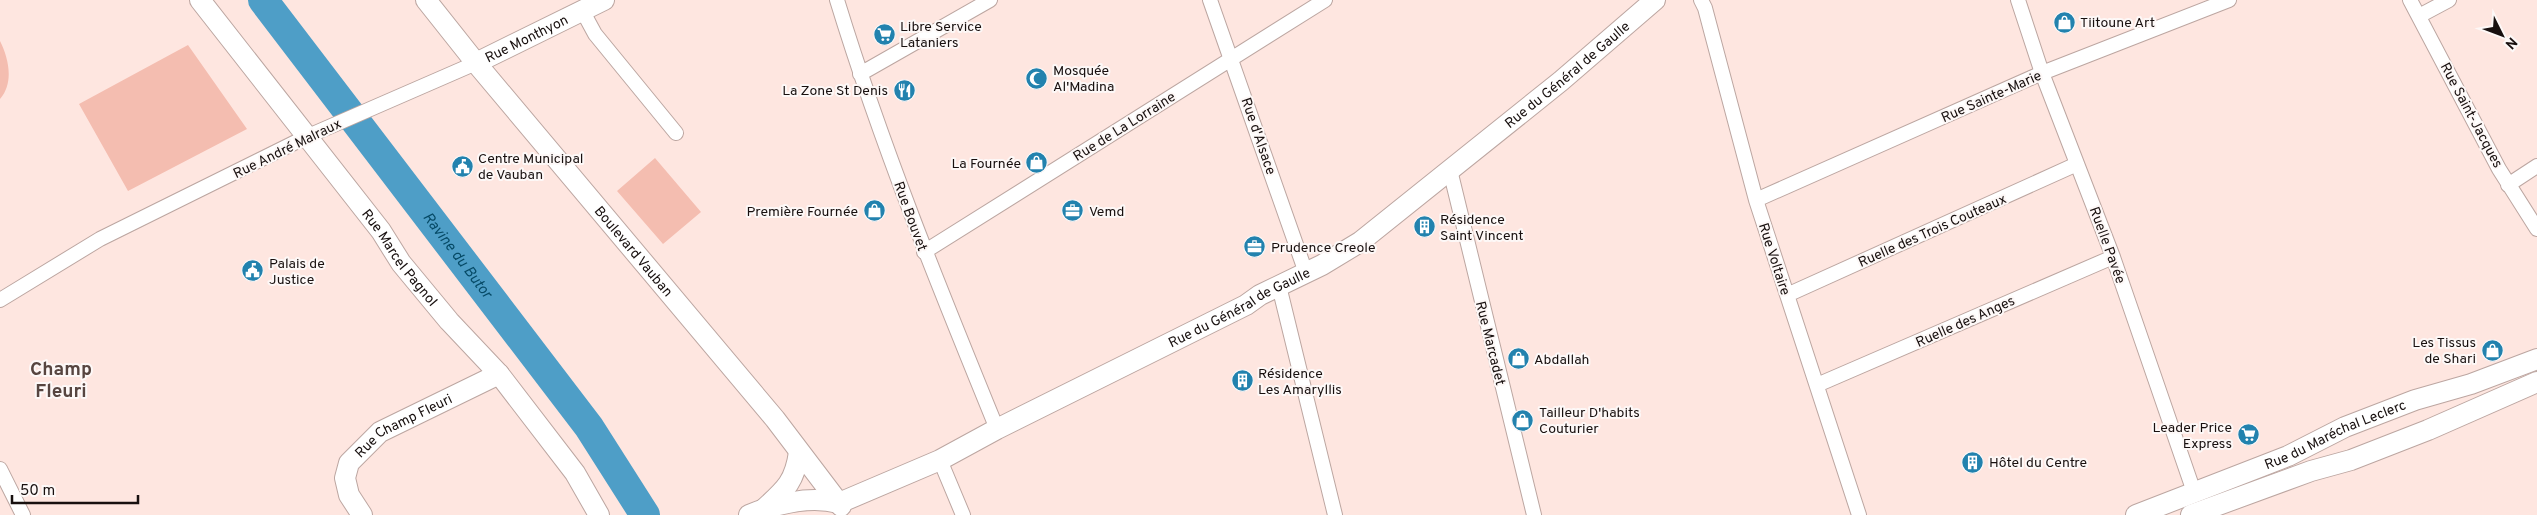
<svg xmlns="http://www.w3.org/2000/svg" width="2537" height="515" font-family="Overpass,sans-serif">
  <rect width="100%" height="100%" fill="#fee6e0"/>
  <!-- green -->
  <path fill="#f4bdb0" d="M0,41c9,18 14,42 0,58z
    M188,45l59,84 -119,62 -49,-87z
    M655,158l46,54 -38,32 -46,-53z"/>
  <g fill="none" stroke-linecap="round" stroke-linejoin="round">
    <!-- river -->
    <path stroke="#4e9ec7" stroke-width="30" id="s1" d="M263,0l326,427 56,88"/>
    <defs>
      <path id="street" d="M837,0c45,147 102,287 160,429
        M1210,0l96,273
        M1701,0l4,8 51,192 103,315
        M2018,0l24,73 71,184 81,235
        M2410,0l89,169 38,60
        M582,10l13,24 81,99
        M2419,16l30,-16
        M860,74l130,-74
        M1450,170l84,345
        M2508,185l29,-19
        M1756,200l286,-127 187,-73
        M924,252l401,-252
        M1279,286l56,229
        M1787,295l290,-131
        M0,300l100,-61 206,-102 170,-74
        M1817,385l296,-128
        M940,460l23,55
        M0,469l23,46"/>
      <g id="secondary">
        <path id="s2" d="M200,0l181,231 20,32 48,58 50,53 76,99 24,42"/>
        <path id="s3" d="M426,0l50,63 299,356 66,87"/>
        <path id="s4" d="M476,63l128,-63"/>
        <path d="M765,508c21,-19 30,-27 34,-56"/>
        <path id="s5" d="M362,515l-13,-20 -4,-17 4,-15 31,-31 119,-58"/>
        <path id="s6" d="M749,515c27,-11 61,-20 90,-12l101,-43 57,-31 249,-124 14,-10 62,-30 38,-23 201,-161 94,-81"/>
        <path id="s7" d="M2136,515l152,-59 57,-29 70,-27 56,-16 66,-25"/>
        <path d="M2191,515l120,-44 40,-11 77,-30 109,-48"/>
      </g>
    </defs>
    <!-- street casing -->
    <use href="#street" stroke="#bca6a1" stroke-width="16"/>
    <!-- secondary casing -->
    <use href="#secondary" stroke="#bca6a1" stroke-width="22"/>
    <!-- street -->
    <use href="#street" stroke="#fff" stroke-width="14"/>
    <!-- secondary -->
    <use href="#secondary" stroke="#fff" stroke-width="20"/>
  </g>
  <!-- icons -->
  <defs>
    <symbol id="shop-disc" viewBox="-11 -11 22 22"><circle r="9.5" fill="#2282ae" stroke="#fdf8f7"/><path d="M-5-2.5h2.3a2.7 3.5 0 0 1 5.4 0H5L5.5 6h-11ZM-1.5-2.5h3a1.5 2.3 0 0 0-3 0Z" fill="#fff"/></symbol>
    <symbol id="supermarket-disc" viewBox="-11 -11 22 22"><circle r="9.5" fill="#2282ae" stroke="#fdf8f7"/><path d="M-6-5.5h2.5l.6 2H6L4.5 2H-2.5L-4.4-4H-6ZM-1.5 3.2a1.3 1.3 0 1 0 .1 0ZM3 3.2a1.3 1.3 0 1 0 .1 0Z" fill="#fff"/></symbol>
    <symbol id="mosque-disc" viewBox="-11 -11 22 22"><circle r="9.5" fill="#2282ae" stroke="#fdf8f7"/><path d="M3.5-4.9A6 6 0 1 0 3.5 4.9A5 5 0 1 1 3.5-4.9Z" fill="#fff"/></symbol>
    <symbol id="restaurant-disc" viewBox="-11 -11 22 22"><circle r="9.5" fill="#2282ae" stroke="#fdf8f7"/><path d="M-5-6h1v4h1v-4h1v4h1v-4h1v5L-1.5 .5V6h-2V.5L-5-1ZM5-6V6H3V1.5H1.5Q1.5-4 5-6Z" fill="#fff"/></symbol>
    <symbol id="civic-disc" viewBox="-11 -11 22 22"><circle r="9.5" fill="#2282ae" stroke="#fdf8f7"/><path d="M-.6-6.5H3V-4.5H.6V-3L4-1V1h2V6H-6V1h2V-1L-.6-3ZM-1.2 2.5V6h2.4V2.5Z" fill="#fff"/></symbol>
    <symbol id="office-disc" viewBox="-11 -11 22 22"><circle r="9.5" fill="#2282ae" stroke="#fdf8f7"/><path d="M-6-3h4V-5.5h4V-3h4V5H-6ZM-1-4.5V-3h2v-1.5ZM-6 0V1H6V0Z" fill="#fff"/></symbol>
    <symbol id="building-disc" viewBox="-11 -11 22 22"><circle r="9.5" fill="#2282ae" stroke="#fdf8f7"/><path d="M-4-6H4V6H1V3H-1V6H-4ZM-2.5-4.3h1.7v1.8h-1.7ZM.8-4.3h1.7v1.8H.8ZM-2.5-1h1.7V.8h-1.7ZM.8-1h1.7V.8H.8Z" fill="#fff"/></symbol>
  </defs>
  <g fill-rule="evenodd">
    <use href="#shop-disc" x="2052" y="10" width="25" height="25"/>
    <use href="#supermarket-disc" x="872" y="22" width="25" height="25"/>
    <use href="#mosque-disc" x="1024" y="66" width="25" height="25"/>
    <use href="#restaurant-disc" x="892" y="78" width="25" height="25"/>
    <use href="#shop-disc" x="1024" y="150" width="25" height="25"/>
    <use href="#civic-disc" x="450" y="154" width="25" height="25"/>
    <use href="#shop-disc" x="862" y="198" width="25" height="25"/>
    <use href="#office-disc" x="1060" y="198" width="25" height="25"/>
    <use href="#building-disc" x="1412" y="214" width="25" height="25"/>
    <use href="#office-disc" x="1242" y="234" width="25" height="25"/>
    <use href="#civic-disc" x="240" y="258" width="25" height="25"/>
    <use href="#shop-disc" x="2480" y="338" width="25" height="25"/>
    <use href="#shop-disc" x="1506" y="346" width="25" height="25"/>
    <use href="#building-disc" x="1230" y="368" width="25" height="25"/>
    <use href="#shop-disc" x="1510" y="408" width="25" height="25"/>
    <use href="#supermarket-disc" x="2236" y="422" width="25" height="25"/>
    <use href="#building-disc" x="1960" y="450" width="25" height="25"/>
  </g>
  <g text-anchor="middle" stroke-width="4" stroke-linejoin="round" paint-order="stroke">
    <!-- poi labels -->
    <g font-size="14" fill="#18100f" stroke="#fdf8f7" text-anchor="start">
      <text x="2080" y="27">Tiitoune Art</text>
      <text x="900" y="31">Libre Service<tspan x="900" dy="16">Lataniers</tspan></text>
      <text x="1053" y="75">Mosquée<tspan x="1053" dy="16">Al'Madina</tspan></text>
      <text x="888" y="95" text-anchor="end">La Zone St Denis</text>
      <text x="478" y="163">Centre Municipal<tspan x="478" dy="16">de Vauban</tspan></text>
      <text x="1021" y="168" text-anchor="end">La Fournée</text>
      <text x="858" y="216" text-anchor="end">Première Fournée</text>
      <text x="1089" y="216">Vemd</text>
      <text x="1440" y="224">Résidence<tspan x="1440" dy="16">Saint Vincent</tspan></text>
      <text x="1271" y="252">Prudence Creole</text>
      <text x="269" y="268">Palais de<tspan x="269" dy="16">Justice</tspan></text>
      <text x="2476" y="347" text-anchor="end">Les Tissus<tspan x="2476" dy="16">de Shari</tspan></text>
      <text x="1534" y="364">Abdallah</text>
      <text x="1258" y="378">Résidence<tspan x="1258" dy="16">Les Amaryllis</tspan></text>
      <text x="1539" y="417">Tailleur D'habits<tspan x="1539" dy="16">Couturier</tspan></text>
      <text x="2232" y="432" text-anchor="end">Leader Price<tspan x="2232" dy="16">Express</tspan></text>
      <text x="1989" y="467">Hôtel du Centre</text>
    </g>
    <!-- street labels -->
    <g font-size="14" fill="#18100f" stroke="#fdf8f7">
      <text dy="5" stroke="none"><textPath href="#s4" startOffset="56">Rue Monthyon</textPath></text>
      <text dy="5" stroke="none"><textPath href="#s6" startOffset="942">Rue du Général de Gaulle</textPath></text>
      <text transform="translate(1991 96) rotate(-24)" y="5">Rue Sainte-Marie</text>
      <text transform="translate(2472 115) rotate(62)" y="5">Rue Saint-Jacques</text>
      <text transform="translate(1124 126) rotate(-32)" y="5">Rue de La Lorraine</text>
      <text transform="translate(1259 136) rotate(71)" y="5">Rue d'Alsace</text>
      <text transform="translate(287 148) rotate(-26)" y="5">Rue André Malraux</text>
      <text transform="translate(911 216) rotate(70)" y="5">Rue Bouvet</text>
      <text transform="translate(1932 230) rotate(-24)" y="5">Ruelle des Trois Couteaux</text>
      <text transform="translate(2108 245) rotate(70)" y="5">Ruelle Pavée</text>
      <text dy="5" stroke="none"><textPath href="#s3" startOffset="326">Boulevard Vauban</textPath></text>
      <text dy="5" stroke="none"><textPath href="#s2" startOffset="326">Rue Marcel Pagnol</textPath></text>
      <text transform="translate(1775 259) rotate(72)" y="5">Rue Voltaire</text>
      <text dy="5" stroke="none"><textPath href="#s6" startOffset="538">Rue du Général de Gaulle</textPath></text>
      <text transform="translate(1965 321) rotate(-24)" y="5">Ruelle des Anges</text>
      <text transform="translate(1491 343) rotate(76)" y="5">Rue Marcadet</text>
      <text dy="5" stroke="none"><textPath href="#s5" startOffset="124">Rue Champ Fleuri</textPath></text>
      <text dy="5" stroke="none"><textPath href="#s7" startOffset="215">Rue du Maréchal Leclerc</textPath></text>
    </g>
    <!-- water labels -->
    <g font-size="15" font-style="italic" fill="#064a66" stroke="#fdf8f7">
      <text dy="5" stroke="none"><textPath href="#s1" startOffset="321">Ravine du Butor</textPath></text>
    </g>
    <!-- district labels -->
    <g font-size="19" font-weight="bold" fill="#574540" stroke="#fdf8f7">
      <text x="61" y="375">Champ<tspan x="61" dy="22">Fleuri</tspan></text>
    </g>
  </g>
  <!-- north arrow -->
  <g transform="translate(2502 35) rotate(132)" stroke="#fdf8f7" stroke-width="4" paint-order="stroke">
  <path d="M0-4L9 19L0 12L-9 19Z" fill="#18100f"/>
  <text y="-8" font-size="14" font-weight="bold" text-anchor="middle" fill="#18100f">N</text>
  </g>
  <!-- scale -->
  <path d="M12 495v8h126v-8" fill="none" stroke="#18100f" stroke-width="2.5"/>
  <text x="20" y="495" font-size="15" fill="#18100f" stroke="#fdf8f7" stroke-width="4" paint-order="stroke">50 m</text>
</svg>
